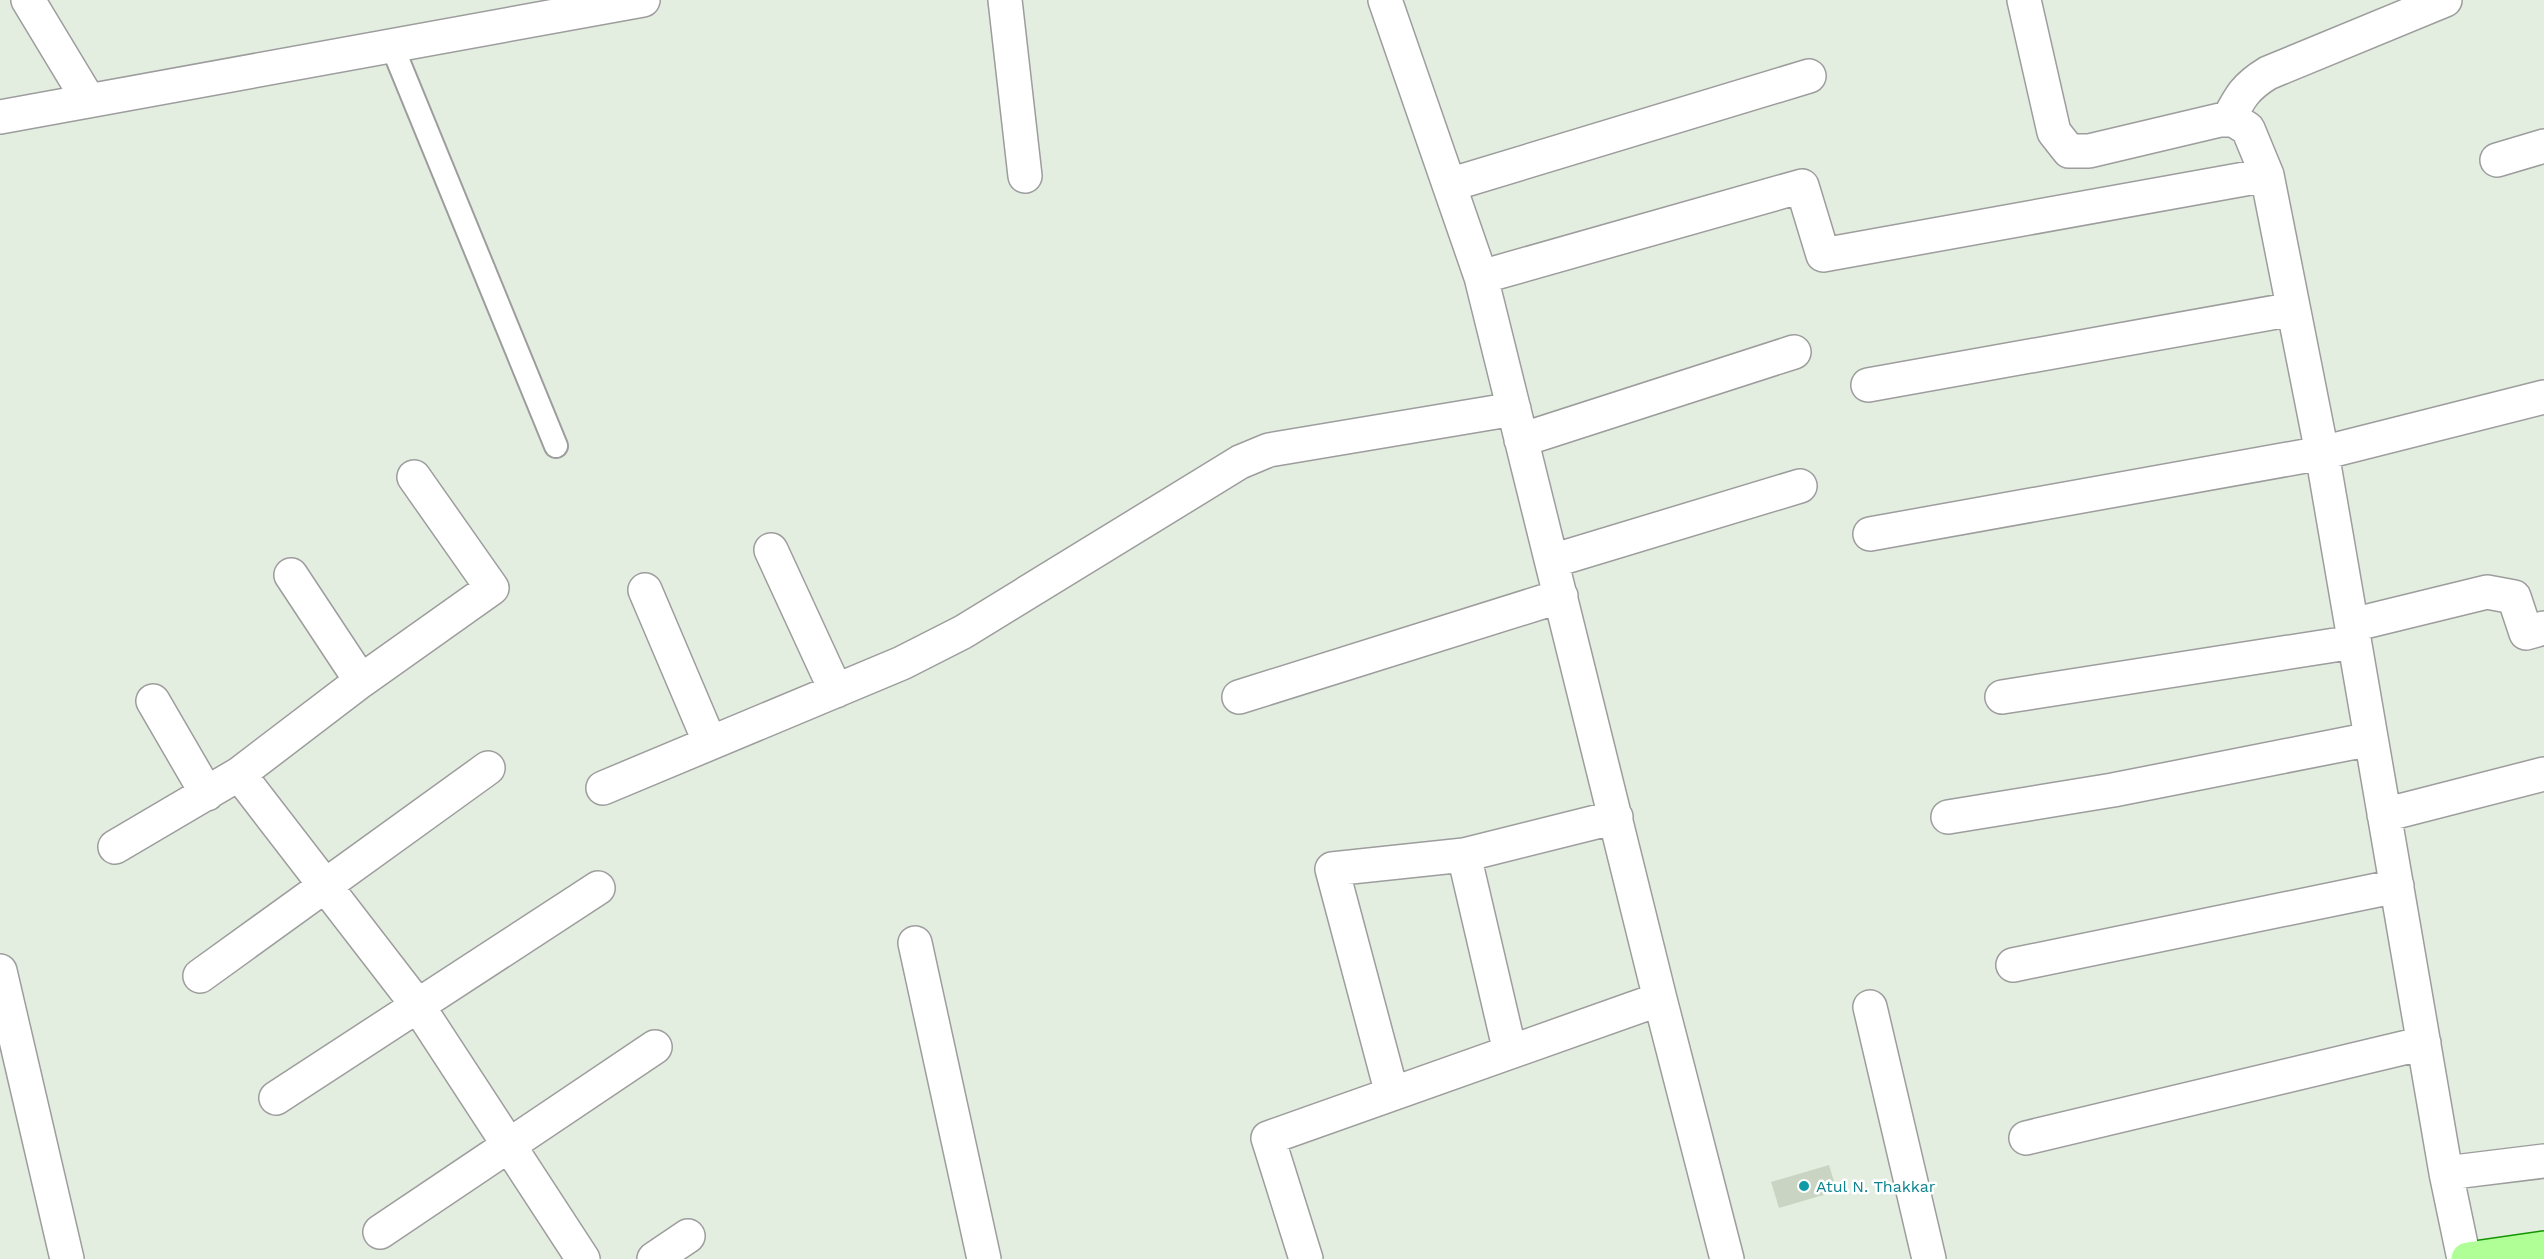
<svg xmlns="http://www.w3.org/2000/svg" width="2544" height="1259" font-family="'Work Sans',sans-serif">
  <rect width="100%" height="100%" fill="#e3eee1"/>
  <!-- building -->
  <path fill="#c9d5c2" d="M1829,1165l8,26 -58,17 -8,-26z"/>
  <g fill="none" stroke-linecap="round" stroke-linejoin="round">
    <defs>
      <path id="service" d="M392,46l164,400"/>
      <path id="minor" d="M28,0l61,101
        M1005,0l20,176
        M1385,0l96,277 179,722 67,260
        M2024,0l30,132 15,19h20l131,-31h14l14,9 19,46 55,278 124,720 18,86
        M0,117l643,-117
        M2228,120c12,-23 17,-33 40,-47l177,-73
        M2497,160l47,-14
        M1449,185l360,-109
        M1481,277l321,-91 21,69 444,-80
        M1868,385l425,-76
        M1521,440l273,-88
        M414,477l78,111 -131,93 -122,93 179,232 165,253
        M1870,534l452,-81 222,-56
        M771,550l65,141
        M1552,561l248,-75
        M291,575l70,106
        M645,590l65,153
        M2352,625l135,-33 27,5 12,36 18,-5
        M1239,697l322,-101
        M2002,697l352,-55
        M153,701l54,93
        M603,788l299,-125 61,-31 277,-170 29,-12 245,-41
        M2384,815l160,-41
        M1948,817l165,-27 258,-51
        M115,847l124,-73
        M915,943l69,316
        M2013,965l384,-79
        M0,971l67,288
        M200,976l288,-208
        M1870,1007l59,252
        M1510,1052l-46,-197 152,-38
        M1392,1094l-60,-225 132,-14
        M276,1098l322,-210
        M2026,1138l398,-95
        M2446,1173l98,-12
        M380,1232l275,-185
        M654,1259l34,-23
        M1306,1259l-38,-121 392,-139"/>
      <path id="primary" d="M2468,1259l76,-11"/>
    </defs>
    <!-- service casing -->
    <use href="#service" stroke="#9d9d9d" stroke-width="26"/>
    <!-- minor casing -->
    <use href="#minor" stroke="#9d9d9d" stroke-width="36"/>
    <!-- primary casing -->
    <use href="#primary" stroke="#159500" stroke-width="36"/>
    <!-- service -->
    <use href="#service" stroke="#fff" stroke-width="22"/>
    <!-- minor -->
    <use href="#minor" stroke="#fff" stroke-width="33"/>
    <!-- primary -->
    <use href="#primary" stroke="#afff96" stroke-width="33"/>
  </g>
  <!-- markers -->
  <circle fill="#0f9aa8" stroke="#fff" stroke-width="2" cx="1804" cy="1186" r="6"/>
  <g text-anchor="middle" stroke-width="5" stroke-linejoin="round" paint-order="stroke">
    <!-- culture labels -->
    <g font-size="16" fill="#0d838f" stroke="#fff" text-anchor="start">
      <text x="1816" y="1192">Atul N. Thakkar</text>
    </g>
  </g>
</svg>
